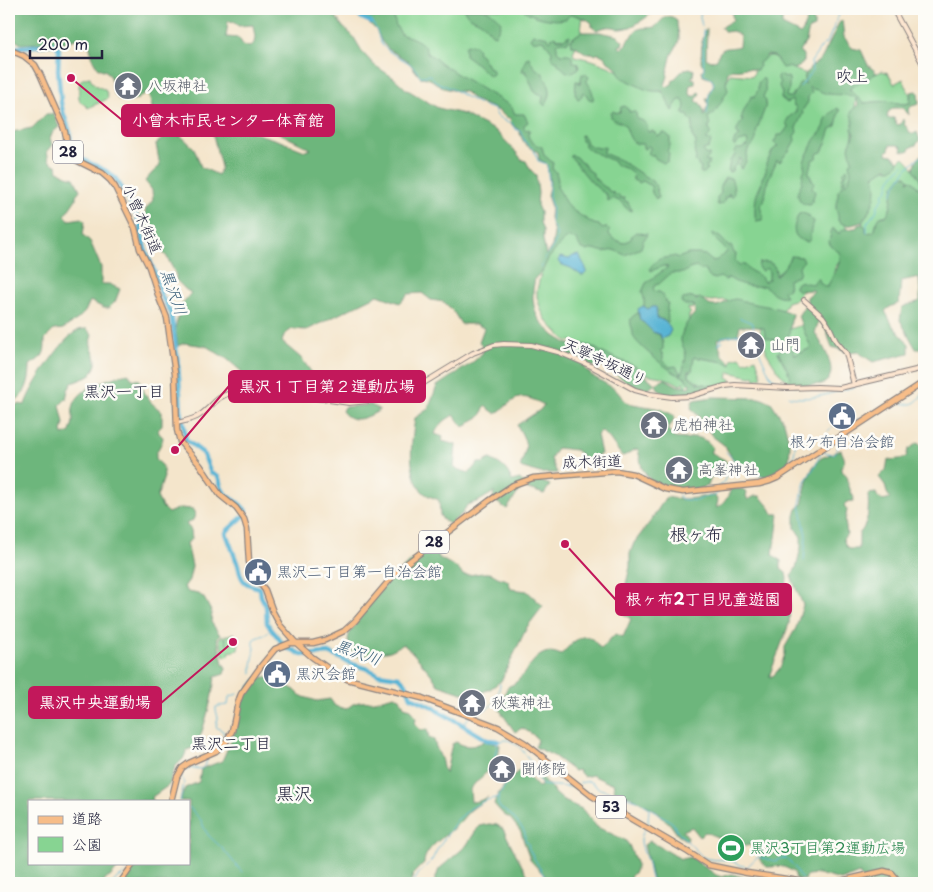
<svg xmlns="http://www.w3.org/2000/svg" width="933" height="892" font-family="'Playpen Sans','Klee One',sans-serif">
  <rect width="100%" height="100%" fill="#fdfcf7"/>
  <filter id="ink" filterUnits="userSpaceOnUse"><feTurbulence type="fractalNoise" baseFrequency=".02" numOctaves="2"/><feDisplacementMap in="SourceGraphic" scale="10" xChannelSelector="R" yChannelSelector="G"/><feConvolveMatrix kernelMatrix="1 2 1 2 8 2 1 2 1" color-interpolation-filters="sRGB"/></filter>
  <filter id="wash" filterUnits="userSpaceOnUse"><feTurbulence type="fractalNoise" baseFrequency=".0096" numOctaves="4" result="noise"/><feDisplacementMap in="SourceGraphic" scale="20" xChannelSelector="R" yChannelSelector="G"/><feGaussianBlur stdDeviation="1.12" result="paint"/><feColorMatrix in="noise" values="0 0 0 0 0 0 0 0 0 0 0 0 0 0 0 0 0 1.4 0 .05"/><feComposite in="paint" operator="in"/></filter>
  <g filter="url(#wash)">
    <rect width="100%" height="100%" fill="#f4e5cb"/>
    <!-- green -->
    <path fill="#87d492" stroke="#547b66" d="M399,9h134l37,2 13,3 -2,18 -11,8 3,6 3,1 -3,5 1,4 18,4 16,6 64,31 16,-2 4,22 18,-2 20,-41 23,2 1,-3 1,-10c6,-4 12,-8 19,-7l4,6 10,5 64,24 -4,-2 19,-11 15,-7 6,2 6,11 9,-5 7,16v8l-7,1 -16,-3 -25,2 -6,-8 -3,37 -1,44 -7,45 1,6 -1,5 -8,17 3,4 1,6 -6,9 -6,24 -22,-3 -6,3 -4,7 -10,3 -3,6 -6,6 -32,-7 -22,-7 -14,1 -17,-3 -4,6 4,2 -1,3 -4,-1 1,3 2,2 -2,2 -1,67 1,1 -3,3 -3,-1 1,-3h-1l-3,3 -7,-4 -11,-4 -13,-2 -43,-14 -10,-12 -13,-5 -12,-3 -3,1 -11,-10 -11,-12 -5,-10 -4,-13v-7l3,-13 5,-17 11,-13 -4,-78 -29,-38v-10l-111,-74 -26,-32z
      M90,77c2,7 8,11 15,12l3,8 -1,2 -19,9 -4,-4 -4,-2c-2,-5 -2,-18 1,-22 1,-1 7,-3 9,-3z
      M904,157c8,8 15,17 18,29l-4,2 -4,-6 -21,12c-2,8 -1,17 -8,22h-3l-6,8 -1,6 -2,2 -7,1v-6l-4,-3c2,-5 6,-9 7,-14 6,-14 -4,-42 20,-41z
      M802,325l9,23 -16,7 -5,-10 -12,7 12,23 -1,7 -9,-8 -14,-22v-3l-6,-13 1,-10 26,4z
      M694,357l31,5 6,2 1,-5 8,-2 4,5 12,-4 6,19 -7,3 -1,-4 -3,1 -22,-5 -2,6 4,1v5c-19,2 -27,4 -42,-8l1,-5 2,-1z
      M234,633l2,8h3l-1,9 -9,2 1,3 -6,2 -5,-19 5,-2 3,9 -2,-9z"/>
    <!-- forest -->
    <path fill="#6db67c" stroke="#486c5c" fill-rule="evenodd" d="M9,9h321l13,18 10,9 10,17 11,12 20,13 12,11 32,19 25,6 33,17 20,21 6,8 4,1 4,8 6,6 2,18 -1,12 3,7v10l3,9v9l3,15 6,-9 2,-13 -4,-15 1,-11 -4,-12 3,-12 -2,-13 -2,-7 -7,-3 -1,-8c-12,-6 -15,-8 -19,-22l-8,-6 -1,-6c-7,-1 -7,-5 -13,-8 -12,-6 -23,-8 -32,-18 -7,-1 -15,-2 -21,-4 -11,-5 -10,-10 -24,-11l-12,-16 -20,-12 -6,-7 -6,-12 -8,-8 -12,-8 -3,-5h47l-4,2v3l-2,4 2,8 6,9c7,1 18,5 23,12 3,6 -2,3 4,7 4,3 7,4 10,8l18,12 54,32 4,8h9l4,8 -4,3v3l2,2 3,-1 1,1c-6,8 5,15 12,17l2,8 9,8 -1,6 4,3 2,8 -1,7c5,6 6,13 10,18 8,8 18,13 27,19l5,1 2,3 5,-1 4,4 -1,3 4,5 11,4 7,-4 1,-4 4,-3 9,2 2,-1 -1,4 -3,4 -2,7 -16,7 -11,-5 -10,2 -10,-3 -7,2 -6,-3 -5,-8 -7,-3 -7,5 -14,17 -6,13 -7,6 -2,11v10l1,7 3,10 6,9 12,11 13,8 23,2 14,8 30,12 20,18 10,-5 13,7 11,1 1,-3 -4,-4v-2c-4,-2 -8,-3 -11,-5 -9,-5 -38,-28 -42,-37 0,-2 0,-5 -1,-8 -3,-8 -2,-11 6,-15l2,7 4,3 9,9 7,3 3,8v6l-3,2 3,3v6l7,7 6,-1 5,8c3,-7 6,-15 4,-23 -1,-4 -4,-6 -4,-11 0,-10 8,-21 14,-27l-1,-8h-9l-4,-3 2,-3 10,-2 3,3 4,-2c3,2 6,5 9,7 10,4 17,-5 26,-6 5,0 10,3 15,4 13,3 30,4 42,11l-4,27 -6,1 -17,-5 -1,-9 -15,-2h-9l-2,8 -21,5 5,15 9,9v2l-6,-3 -31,-5 -2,14h-3v5l9,7 17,3 -25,7 -23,2 -7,-4 -5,-7 -9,7 -17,-7 -22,-17 -6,-1 -17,1 8,9 23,13 12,14 34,6 14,7 -3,7 -4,6 6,9 12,1 8,-2 6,1 8,4 5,6 -3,4 15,8 4,7 -18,10 -3,9 -13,4 -20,-1 -25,-9 -8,-12 -4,-19c-8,1 -9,6 -16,7l-13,-18 -8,-7 -4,4 4,19 -14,6 -11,-10 -19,-2 -6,11 6,14h-17l-20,-6c8,-22 8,-22 -3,-42l23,-15 4,-5c-25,-14 -28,-7 -48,9l-11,-8 -4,10 -11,6 -2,3 -5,2 -9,-12c-8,4 -16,10 -19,19l8,3 -1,4 14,4 -2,23 15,5 9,-10h5l7,-4c12,6 17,9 22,22l8,-2 4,4 14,-3 12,5 -6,9 -22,-7 -15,22 -14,-9 1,-8 -15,9 -12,4 -5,9 -12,10 -7,-4 -3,-5 -1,-15c-5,-2 -14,-5 -17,-9 -16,-21 -10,-50 -7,-73l13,-9 9,-23 32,-21 10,-8 4,-5 -1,-7 -3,-3 5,-14 -8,-4h-15l-8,-13 -9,-9 -13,-2 -9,-7 -14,1 -8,9 -22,-8 -71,35 -15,-1 -8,6 -2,7 19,16 11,15 -2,12 -8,5 -56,-5 -5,-14 -14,-12 -21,-13 -22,-3 -6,3 -3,-17 6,-24 10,-12 -6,-4 -9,-9v-5l-9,-18 -12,-13 -5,-9 -8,-8 4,-18 7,-9 -1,-10 -7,-9 8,-9 7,-6 -4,-22 13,-11 12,3 13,12 7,19 17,8 3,-8 -8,-32 5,-10 13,-4 4,6 45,14 25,10 6,-2 -46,-23 -22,-7 -4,-6 -11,1 -20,11 -11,-8 -25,3h-13l-11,3 -1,-6 6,-4 -3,-15 -4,-6 -8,7 -15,2 -5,-2 -4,-6 -2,-8 -1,-8 -5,-6 -8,-3 -5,-8 -4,-16 -7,-7 -16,5 -45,2 -6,-4 -6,1zM228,21l7,1 3,4 15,-1 2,12 -1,6 -4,4 -7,-2 -4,-7 -13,-1z
      M464,9c18,0 24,-3 37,13l-2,7 -4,6 -3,-1c-3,-3 -5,-7 -9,-10 -7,-6 -16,-5 -19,-15z
      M523,9h134c-9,7 -24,20 -36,20 -8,0 -1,-1 -8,-2 -5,-1 -11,1 -16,3l-5,-3v-4l-4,-3 -16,-6c-3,1 -4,4 -7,5 -10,3 -35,-2 -42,-10z
      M731,9h22l3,4 9,2 6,-6h18l-7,8v8l18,9 3,-2 1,-6 6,-12 3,-2 1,-2 1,4 -2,6 1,2v5l-5,2 -3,13 -7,10 5,4v5l-5,6 -5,2 -6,-2 -6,1 -8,-12 -7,-1 -5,6 -3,2 1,3 -3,4c-4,0 -7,-2 -11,-2 -5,1 -9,2 -14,1l-4,3 -2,11 2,7 -14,24 -6,3 2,8 -2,4 2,1c1,4 -1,7 -4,10l5,1 -2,7 -6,2 3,5 3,-1v3l-4,4 4,1v2l-3,2 2,3 -4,4h-3l-1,-2 1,-3 -3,-2v-2l-3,-3 1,-2 -2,-9 1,-1v-3l1,-2c0,-2 -1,-4 -3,-6 -1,-3 -1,-15 0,-17l-3,-1 -2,-5h-4l-1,-2 2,-7 -2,-6h-4l-5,7v3l-2,1c-5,-7 -4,-13 -10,-20 -18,2 -24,-7 -40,-13l-6,-11 -8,-5 -3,-5 -7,-4 -2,2 -4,-2c-6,2 -8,-2 -13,-4l-1,-2 -5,-1 -2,-2 -1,-4 11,-8h19l18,4 5,5 -1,4 -3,1 2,3 4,-3 3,-7 4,-2c5,-12 13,-8 23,-10 7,-6 11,-16 22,-7 -1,7 3,14 2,19 -1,6 -4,10 -7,15 -2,5 -3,14 -5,19l1,3 -3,9 2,2 5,-3 1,-4c7,-5 8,-11 17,-12l4,2 -1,6 -2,2 4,1v5l-5,1 -1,4 2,7h4l3,-4 2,1 -4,8 4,2 4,8v5l2,-4v-3l3,-4 -3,-6 4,-4 -1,-4 5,-5 -2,-7 -9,-3 -1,-6 3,-3 -4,-4 1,-25 3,-3 -1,-4 3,-2 -1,29 4,3 7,-2c4,-15 11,-9 22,-13l1,-10 -7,-5 -8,1 -4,-5 12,-7z
      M842,20l2,17 8,11 9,2 7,15 9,8 -28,16 7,6 7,8 24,-2 16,3 7,-1 1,-11 5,-1 2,1 1,12 -7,2 -4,4 1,5 -6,-7h-9l-6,4 -1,6h7l2,6 4,1 3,-6 2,3 -1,3 3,2 3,6 4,1 3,-2 3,8 -4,5 -5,2 -3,4h-3l-4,-1 1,-3 -4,-2h-8l-1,5 -2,2v2l5,1 7,6 -2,4 -6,4 -5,-1 -12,8c1,4 2,8 2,12 0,13 -7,24 -14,34 -11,3 -14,6 -24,-1 1,-6 -1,-7 -2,-13 -1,-6 3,-11 2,-17l6,-6 -2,1 -1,-1 2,-5 -1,-3 2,-2 -1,-2 4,-4 1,3 -2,3 1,2 -2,3v4l4,-3 2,-10 -2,-7 3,-3 -3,-14 5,-13 -2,-5 1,-7 -2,-9 3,-5 4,-3 -2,-7 -4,-2c-11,-3 -24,1 -34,-6l-6,-1 -3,-2 3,6 -4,4v5l-6,9 1,2 -7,15 1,4 -3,4 1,4 -6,11 -4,4 -2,3 -3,4 -3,-2 -9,20 -4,22 -3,2c-2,6 4,10 1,16l-6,1c-2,-5 -1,-22 1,-27 2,-6 5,-9 5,-16l4,-7v-7l7,-14 5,-4 -4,-3v-1l4,-7h4l6,-8 -2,-5 3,-5 7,-5v-5l-3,-2 -1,-5 -5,3 -6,-5 1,-5 -3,-7 1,-3 -3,-6 1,-2h1l5,2 1,1 2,-1 2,1v11l-3,6 1,2h5c1,-5 4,-5 5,-8 2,-3 1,-5 4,-7l5,2 -2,-4 1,-5 5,-7 12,-10 17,-35z
      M533,34c4,1 12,2 15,3l1,3 1,1 2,-2 -1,-1 4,-2 2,3 3,-1 3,1 3,-1 1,-2h3l-3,7 -7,-2 -4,4 1,1v5l4,3h8l3,3 1,5h3l2,2 1,4c-2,1 -4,3 -6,4 -7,3 -11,-5 -15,-8l-1,-3 -4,-2 -2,-2 1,-6 -9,-11c-5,0 -10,4 -13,-2z
      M467,44l9,2 2,4 -1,2 4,3 8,13h2l2,3v3l-2,2 -3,-1c-8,-8 -14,-14 -23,-20v-9z
      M529,57c3,7 5,12 13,15 3,7 9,14 8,22 0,3 -3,7 -4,11h-2l-2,-2 1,-7 -9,-5 -7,-17 -2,-1 1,-2h-4l4,-13z
      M582,74c4,0 6,1 7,4l-2,2v2c4,5 7,12 6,18l-4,-1 -4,-6 -2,-1 -2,6 -3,1 -3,-5 1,-13h2l2,3z
      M762,78l2,1c1,8 3,10 -1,18l3,4 -1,7 -9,24c2,6 -2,14 -8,17l-2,12 -4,8 -2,-1 -1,-4 2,-2v-3l-1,-1 -3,6 -4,4 -1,3 -3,1 -1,-1 2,-10 5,-6 -1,-3 2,-3h5l7,-4 -1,-5 -8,2 -3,4h-2l-1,-2 2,-5 5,-3 -3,-2c-1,-6 3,-9 6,-14l-2,-1c1,-5 8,-20 11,-23l2,1 4,-7v-7z
      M624,106l5,4v2l5,-1 2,2 1,6c8,1 11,6 11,13l5,-1 5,5 3,-1 1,-2h3l5,4v9l-3,5 2,2 -1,8 -4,2 -8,-4 -3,-4h-3l-2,-2 2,-4v-2l-2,-1 -3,3 -2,-1v-4h-7c-9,-7 -7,-12 -11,-18 -5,-7 -16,-2 -14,-14l3,-1 1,2 2,-1 3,1 1,-6z
      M838,108l2,3 -2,3v3l-2,9 -5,3 -4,12 -5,11 -4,1 -2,5 -4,2c1,5 -2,5 -3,10 -1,3 3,10 5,13l-2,5 3,4c-2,5 -2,9 -5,13 -10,0 -14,-8 -11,-17 1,-3 3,-4 3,-7 1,-5 0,-7 3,-12 -3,-8 1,-11 4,-18 2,-4 3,-7 5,-11 3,-4 8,-8 10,-13 1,-2 1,-5 2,-8 2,-4 7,-8 12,-11z
      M46,114h8l5,13 -6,5 -3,6 2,7 -5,6 2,10 8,5 1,5 9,5 7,2 6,12 -4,5v4l-11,16 4,5 13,-2 3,3 -2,14 7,6 11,26v17h8l11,5 -5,13 -6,6h-5l-14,-7 -5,11 -7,7 -15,10 -9,1 -9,9c0,17 -1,17 -15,26 0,16 -4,33 -21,39v-276l3,4 20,-4z
      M581,135l2,1 4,8 3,1 1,2h4l2,1 8,-1v2l-2,4 17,7 32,21 4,5 3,12 -3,1 -4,-6 -1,-7 -8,-5 -4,2 -6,-3v-3l1,-2 -9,-7 -9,-3 -3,-4 -22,-10 -4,-3 -3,-3v-2l-3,-2z
      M923,153h1v198l-3,-2h-5l-16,-29 2,-13 18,-6 -1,-24 -18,4 -2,22 -9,4 -5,4 8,15 16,18v9l-36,9 -15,-10 -8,1 -18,-6 -8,-22 -5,-6 -4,14c7,11 21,33 14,45 -1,3 -4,4 -6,6l-27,2 -7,-4 1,-7 -12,-23 5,-5 7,-3 5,11 16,-7 -13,-32 9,-14v-5l7,-6 -1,-1 -14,1 -4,-3v-2l2,-3 4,-2 4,2 8,1 4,-6 2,1 1,4 5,4h3v-2c5,-9 14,-23 12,-32l-7,-5 -4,-5 2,-11 2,-4 2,2v2h3l1,2c2,-4 6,-6 11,-5l3,-1h3l2,-3 4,-1 4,3v6l7,-1 2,-2 1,-6 4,-7 6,-1 4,-6 4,-24 9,-11 3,1 3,3 -1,2 3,-1 3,2 4,6 3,-2 -1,-7 -6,-10 2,-7z
      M571,154l6,4 3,4 3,1 4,6 6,4v3l2,2 1,2c5,2 4,5 11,8l3,4 4,1v2h5l1,3h4l1,3 3,1 4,9 -4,-1 -7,-8 -9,-4 -2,3 -3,-1v-5c-14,-9 -19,-17 -29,-29v-1l-8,-9z
      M725,178h6c2,6 5,13 1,19l-2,-1 -1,-3 -1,4h-3l-1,5 -4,3h-2l-1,-2v-6l4,-4 -1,-7z
      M802,213l6,2 2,4 4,2c0,4 -3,6 -3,9 -1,5 0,8 -3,12 -17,-3 -16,-15 -9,-28z
      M713,233l8,5 8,9 2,-1 1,2 2,5 2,1 -1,6 4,5h6c2,2 5,6 8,7 7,4 7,3 11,10l5,-3v-7l-3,-4 -3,3 -3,-1 -2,-3 1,-4c11,-3 18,1 17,13l9,-10 6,-10 11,1 2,4 -5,5 1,5 -2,5 -10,4 1,9 -6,2 3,5c-8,2 -15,-4 -21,-10 -13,1 -25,0 -36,-8l-4,2 -5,-3 -5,2 -6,-2 -4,-7h-5l-4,-3 -7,2 -6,4h-12l-12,11 -4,1 -2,4 3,3h4c3,3 5,8 8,12l-1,3 1,15 -1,1 -4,-3 -6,-2 -1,-2 1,-6 -4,-3 -6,2 -3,-3v-8l-2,-6 4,-9 22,-16 -5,-1 -12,5 -1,-3c10,-13 11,-8 25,-12l3,2 10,-4h11l6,1 7,6 5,-1 3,-3 4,-2 3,-4c-5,-6 -12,-10 -15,-17z
      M87,329l5,6c-5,13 5,17 4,29 -1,4 -4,8 -6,12l-18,7 -4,7 -2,9 -6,6 4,18 -2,8 1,4 7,-3c1,-4 3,-8 3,-12 0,-4 -1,-8 0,-12 4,-22 37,-29 55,-35l4,6 8,1c5,18 8,20 22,32v14l-4,4 1,3 4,4c-1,12 -15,18 -1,28l2,12 -7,20 5,10 6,6 12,-5 13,1 2,6 -2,5 -7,4 5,6 1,9 -5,4 5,23 -3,14 -5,7 4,5 11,2 5,4 8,15 -1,9 9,13 -3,3 6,25 3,5 -2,6 -9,3c-3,24 -10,46 -18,69l-10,4 -4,9 -8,8 -6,18 -17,12 1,4h-124v62h93l-12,14 -5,2 -2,4h-94v-477l4,1 5,-3 7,1c4,-16 39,-70 54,-75 3,-1 5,-1 8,-1z
      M714,397l45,1 12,4 13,20 6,23 -1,16 -13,15 -8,2 -12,-5 -21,-11 -11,-17 -12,-9 -11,-17 -10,-11 2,-8z
      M371,405l9,5c-13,8 -28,15 -38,1l2,-4z
      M917,443l7,4v436h-62l1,-3 -4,-7 -18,7 -23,-6 -11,1 -2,5 -9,-1 -2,-7c-14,-8 -13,-5 -28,-5l-6,-7 2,-8 5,-2 -2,-3 -8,-3 -12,2 -14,-6 -9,-1 -17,-7 -5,5 -8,-10 -9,4 5,6 -1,4 -9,-6 -8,-11 -9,-7 -1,-4 -30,-17 -15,-4 -2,-9 -6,-1 -15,-7 -8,2 -6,-7 -4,1 -20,-15 -19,-9 3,-7 -6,-6 -10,-6 -7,4 -16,-23c2,-5 6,-18 9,-22 2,-2 5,-2 7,-4 14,-11 22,-40 46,-28 6,-7 21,-25 31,-16 3,2 6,7 9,10l14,-15 8,3 8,-18 -12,-8 4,-9 1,-10 6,-25v-14l4,-10 16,-21 16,-25c18,4 30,1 48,-2l4,6 -2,7c8,-3 12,-11 15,-19h11l5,3 -1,4 2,4 7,-4h5l10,12 3,6h6l-3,24 -2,7 -1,10 8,6v8l5,4 1,5 -1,10 3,8 1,10 -1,18 -19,50v3l4,-2 6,-7 5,-14v-7l11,-19 7,-23 -12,-29 5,-8 5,-21v-10l-6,-9v-12l2,-7 5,-4 5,-24 6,-14 8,-9 20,-8c3,8 6,10 0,17v4c8,4 6,7 8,15 1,4 3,8 5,12l-1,3 -6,1 -3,3 3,5 -2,11 2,13 -4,5 3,7 3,3h10v-15c10,-10 10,-26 9,-40l8,-1c2,7 7,8 14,5l-3,-5 -2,-8 -6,-8 7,-7 2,-10 12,-1 6,-2 2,-7z
      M443,542l-5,15 19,11 6,7c9,1 17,-3 26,-2 4,0 7,4 11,5 9,2 8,2 11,11l16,2 16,15 -16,21 -26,54 -11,8 -12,5 -9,-2 -7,1 -24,-8 -7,-11 -18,-21 -10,-9c-12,7 -15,10 -30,7l-10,6 -7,-1c-5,-6 -10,-12 -7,-21 2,-5 7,-11 10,-16 21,-32 49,-62 84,-77z
      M265,677l9,1 9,6 12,6 5,5 4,2 13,4 13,-2 5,7 11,3 7,-5 6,-2 16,-1 19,-5 6,2 4,9 7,2 5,9 -1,6 6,6 6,-1 2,9 5,2c1,6 4,11 6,16 3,6 2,12 5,17 4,-9 4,-19 7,-29l4,-2c11,6 17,5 29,-1l15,4 -3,18 -20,18 -7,8 1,13 8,-1 9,-4c-7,7 -10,7 -16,12 -6,4 -10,12 -16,17 -10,10 -32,22 -32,37l-10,10 -4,10h-288l14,-20h53v-62h-9l5,-13 14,-6 2,-13 21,-8 15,-34 5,-31 15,-18z
      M521,769l17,18 3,-1v-4l-5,-9 1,-2 9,12 8,7 1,3 9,8 18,8 15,18 28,13 4,5 8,20 -2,7 -5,5 2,6h-84l-1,-5 -16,-17 -6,-16 -4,-13 -11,-14 -6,-3 -10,-11c2,-11 18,-28 27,-35z
      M489,824l8,1 6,4 19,37 11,17h-99l5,-14 27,-23 13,-20z
      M650,841l31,18 10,-2 25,18 6,2 10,-3 11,3 2,4 12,2h-104l-9,-38z"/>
    <!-- water -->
    <path fill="#56b3d4" stroke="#3c6a88" d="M579,255l7,13v5l-2,2h-3l-10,-7 -11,-4 -2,-3 2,-4 9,2 4,-3z
      M643,306l5,3 5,-2h3l1,11c7,3 11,4 14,12l-3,6 -7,3v-3l-2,-2 -6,-2 -9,-9 -4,-3 -2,-11z"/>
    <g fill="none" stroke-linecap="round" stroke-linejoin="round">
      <!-- stream -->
      <path stroke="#56b3d4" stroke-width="1" d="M701,9l-1,8 2,9
        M371,22c8,6 6,17 12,24 12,13 29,13 37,30h4l6,-1c7,10 14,9 24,15 14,7 25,16 40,19l3,7 11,7h4l2,5 7,4 4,10 9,8 4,11 9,3 2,20v14l3,9 -1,17c15,17 -6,27 -10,44
        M703,30l1,4 -1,5 1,35 7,5 3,4 -5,11 -2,20
        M824,44l3,-1 14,-33 4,-1
        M800,87l12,-16 -1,-9 11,-16
        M892,194l4,-9 10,-15 8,-9 10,-6
        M867,233v-10l9,-11 2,-7 5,-7 1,-5 3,-3 3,-10 9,-11 5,-4
        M740,318l13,5c0,20 10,37 18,54l7,4
        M720,342l2,-5 31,-5
        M718,345l5,-4
        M789,396l1,1c25,4 41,-5 65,-10
        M897,402c16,4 17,3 27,-9
        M828,431l9,-9 26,-3
        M845,431l7,-11
        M799,441l15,-1
        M726,452l17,17
        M720,486c4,-4 6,-7 6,-14l2,-2c7,-1 14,-1 20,1 6,2 13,6 19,6 16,0 30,-18 28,-33
        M679,495l2,4 16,2 7,-4 10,-1 3,-2 2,-4
        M804,561l2,-25 -6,-32 5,-23 9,-13 7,-15 2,-1 10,2 2,-1 8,-16
        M252,673v-8l3,-17 -2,-5v-3c5,-5 12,-2 18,-11
        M245,692l10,-13
        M472,715c19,-8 25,-9 28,-31
        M463,725l6,-8
        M207,752c4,-6 13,-9 17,-15l-1,-6 -7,-4 2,-9 -2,-8v-3l3,-1 9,-1 1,-8 8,-3
        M182,772l2,-2 7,-2 10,1 5,-5 1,-6
        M580,783l9,-2 11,8 37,11 30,19 6,4 3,7 27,27c8,4 16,2 24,3 8,1 13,6 20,7l9,-9 3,-1 16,4 8,-3 4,1 7,7 8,14
        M498,797v7l2,4 11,7 11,13 3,5v7l3,3 1,6 19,34
        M180,801l4,-18 -3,-8
        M189,807l12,13 4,10 4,6 13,12 20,24
        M648,826l1,-3 -1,-2 1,-12
        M645,829c-2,3 -4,7 -4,11 0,8 5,16 7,24 1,7 2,13 5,19
        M113,883l4,-5 5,-2 9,-13
        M413,883l6,-10 13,-13 5,-10 20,-30 14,-12 13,-7 14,-4 8,-13v-2l-13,-3 -2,-2c1,-12 5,-23 7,-36 2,0 7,-1 8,-1 16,1 29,30 34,43l2,2 28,2 6,-2"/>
      <!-- river -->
      <path stroke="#56b3d4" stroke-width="4.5" d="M353,9l9,9 9,4
        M9,48l27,-2 17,-2 3,1 3,4 -1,21 3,33 2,9 7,20 1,16 5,8 30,15 9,7 8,12 15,29 7,30 10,24 7,24 9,16 7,50 3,46 5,31 17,13 8,20c13,4 6,10 13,19 7,8 15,8 22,19l-1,4 -18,16 -1,2 10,27c4,6 2,16 9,22 4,4 10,4 15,6l1,8 5,10 1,17 4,6 5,6 10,13 7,2 9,5 27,-2 23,11 13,4 13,6 21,3 7,7 5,13 22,10 5,4 20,11 29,18 11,1"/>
    </g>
  </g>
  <g filter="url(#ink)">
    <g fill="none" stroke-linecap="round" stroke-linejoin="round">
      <defs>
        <path id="secondary" d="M893,9l31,57
          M804,300l19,17 6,9 7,15 10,12 8,32
          M177,423c7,-2 16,-3 23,-8 14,-10 17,-21 37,-23l66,4 46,7 38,-4 11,-3 16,-7 59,-36 21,-8 10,-1 27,1 27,7 33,14 44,24 15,4 22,3 19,-1 34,-10 10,-1 52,3 30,-1 23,1 84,-20"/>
        <path id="primary" d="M9,51l6,1 9,4 11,9 5,9 23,52 3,10 1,10 3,9 6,5 26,13 8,7 5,7 20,41 5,21 9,18 10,31 8,20 8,56 2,56 3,12 20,23 20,30 16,13 8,11 3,10 2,33 2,8 4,7 10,13 8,22 7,13 15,17 17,15 20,14 15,8 75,19 76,29 17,10 10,6 67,53 96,56 20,13 39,8 65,10
          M171,801l6,-24 5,-9 7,-5 27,-12 10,-9 6,-11 6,-29 3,-8 20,-28 14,-17 15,-6h23l12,-3 19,-9 11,-10 44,-52 90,-68 24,-16 20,-7 84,-7 16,3 32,15 18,3 76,-8 11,-3 7,-3 147,-96
          M120,883l14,-20
          M832,883l52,-12 8,2 4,5v5"/>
      </defs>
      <!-- secondary casing -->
      <use href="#secondary" stroke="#8b8483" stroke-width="6"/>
      <!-- primary casing -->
      <use href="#primary" stroke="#8b8483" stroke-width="7"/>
      <!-- secondary -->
      <use href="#secondary" stroke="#fce5cf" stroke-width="4"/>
      <!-- primary -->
      <use href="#primary" stroke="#f7bd88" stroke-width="4.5"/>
    </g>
  </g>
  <!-- icons -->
  <defs>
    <symbol id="temple-disc" viewBox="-11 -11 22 22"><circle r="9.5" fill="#6b7280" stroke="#fdfcf7"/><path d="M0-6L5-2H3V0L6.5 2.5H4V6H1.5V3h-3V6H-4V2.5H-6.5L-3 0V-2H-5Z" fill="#fff"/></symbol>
    <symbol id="civic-disc" viewBox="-11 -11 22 22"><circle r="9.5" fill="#5c6f8a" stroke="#fdfcf7"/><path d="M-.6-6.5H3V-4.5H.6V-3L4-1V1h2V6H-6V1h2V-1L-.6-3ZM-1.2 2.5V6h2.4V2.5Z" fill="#fff"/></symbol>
    <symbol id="stadium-disc" viewBox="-11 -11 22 22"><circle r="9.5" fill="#2e9e5b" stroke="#fdfcf7"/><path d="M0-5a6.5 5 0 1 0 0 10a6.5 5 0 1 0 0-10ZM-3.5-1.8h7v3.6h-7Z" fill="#fff"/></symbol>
  </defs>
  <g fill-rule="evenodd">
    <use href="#temple-disc" x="112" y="70" width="32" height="32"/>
    <use href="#temple-disc" x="735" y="329" width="32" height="32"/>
    <use href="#civic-disc" x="826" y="400" width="32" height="32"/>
    <use href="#temple-disc" x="638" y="409" width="32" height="32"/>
    <use href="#temple-disc" x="663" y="454" width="32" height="32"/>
    <use href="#civic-disc" x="242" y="556" width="32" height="32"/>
    <use href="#civic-disc" x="261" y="658" width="32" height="32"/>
    <use href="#temple-disc" x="456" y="687" width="32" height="32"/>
    <use href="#temple-disc" x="486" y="753" width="32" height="32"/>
    <use href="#stadium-disc" x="715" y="832" width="32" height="32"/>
  </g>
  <g text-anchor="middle" stroke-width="5" stroke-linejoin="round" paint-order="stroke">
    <!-- shield labels -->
    <g fill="#fdfcf7" stroke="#646373" stroke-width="1">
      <rect x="53" y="140.5" width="30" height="23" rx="4"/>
      <rect x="419" y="530.5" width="30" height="23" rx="4"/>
      <rect x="596" y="795.5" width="30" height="23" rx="4"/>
    </g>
    <g font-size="14" font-weight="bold" fill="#22223b">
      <text x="68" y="157">28</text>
      <text x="434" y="547">28</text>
      <text x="611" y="812">53</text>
    </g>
    <!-- worship labels -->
    <g font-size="15" fill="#5b616d" stroke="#fdfcf7" text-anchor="start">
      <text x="147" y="91">八坂神社</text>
      <text x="770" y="350">山門</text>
      <text x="673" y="430">虎柏神社</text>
      <text x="698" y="475">高峯神社</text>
      <text x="491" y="708">秋葉神社</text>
      <text x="521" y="774">聞修院</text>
    </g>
    <!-- street labels -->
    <g font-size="15" fill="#22223b" stroke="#fdfcf7">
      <text transform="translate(142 219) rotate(66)" y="5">小曽木街道</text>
      <text transform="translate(605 362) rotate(25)" y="5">天寧寺坂通り</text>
      <text transform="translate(592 462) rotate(-2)" y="5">成木街道</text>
    </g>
    <!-- service labels -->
    <g font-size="15" fill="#4e5e75" stroke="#fdfcf7" text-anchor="start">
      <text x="842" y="447" text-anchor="middle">根ケ布自治会館</text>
      <text x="277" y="577">黒沢二丁目第一自治会館</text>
      <text x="296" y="679">黒沢会館</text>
    </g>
    <!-- leisure labels -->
    <g font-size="15" fill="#27864d" stroke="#fdfcf7" text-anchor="start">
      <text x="750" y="853">黒沢3丁目第2運動広場</text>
    </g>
    <!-- neighbourhood labels -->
    <g font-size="16" fill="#22223b" stroke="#fdfcf7">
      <text x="852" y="82">吹上</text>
      <text x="124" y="397">黒沢一丁目</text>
      <text x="231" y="749">黒沢二丁目</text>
    </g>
    <!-- water labels -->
    <g font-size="16" font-style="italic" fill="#375c78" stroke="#fdfcf7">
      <text transform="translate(174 292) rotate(71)" y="6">黒沢川</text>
      <text transform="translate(358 652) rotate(20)" y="6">黒沢川</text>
    </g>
    <!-- quarter labels -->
    <g font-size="18" fill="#22223b" stroke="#fdfcf7">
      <text x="696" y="541">根ヶ布</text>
      <text x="294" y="800">黒沢</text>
    </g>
  </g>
  <!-- callouts -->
  <path fill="none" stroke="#c2185b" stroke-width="2" d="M71 78L122 120M175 450L229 386M565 544L616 600M233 642L161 703"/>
  <g fill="#c2185b" stroke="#fdfcf7" stroke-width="2">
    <circle cx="71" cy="78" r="5"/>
    <circle cx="175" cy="450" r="5"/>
    <circle cx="565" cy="544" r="5"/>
    <circle cx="233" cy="642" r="5"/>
  </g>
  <g fill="#c2185b" stroke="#c2185b" stroke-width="2">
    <rect x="122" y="105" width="212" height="31" rx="5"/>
    <rect x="229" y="371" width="196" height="31" rx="5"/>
    <rect x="616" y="584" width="175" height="31" rx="5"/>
    <rect x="29" y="687" width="132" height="31" rx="5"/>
  </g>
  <g font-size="16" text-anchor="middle" font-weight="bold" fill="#fff">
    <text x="228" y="126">小曾木市民センター体育館</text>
    <text x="327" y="392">黒沢１丁目第２運動広場</text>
    <text x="703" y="605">根ヶ布2丁目児童遊園</text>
    <text x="95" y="708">黒沢中央運動場</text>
  </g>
  <!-- margin -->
  <rect width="933" height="892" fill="none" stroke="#fdfcf7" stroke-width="30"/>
  <!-- legend -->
  <rect x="28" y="800" width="162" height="65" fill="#fdfcf7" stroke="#a5a5ac"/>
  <rect x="38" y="816" width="25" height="8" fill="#f7bd88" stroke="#a5a5ac"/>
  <text x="72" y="824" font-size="15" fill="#22223b">道路</text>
  <rect x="38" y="837" width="25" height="15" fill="#87d492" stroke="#a5a5ac"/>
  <text x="72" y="850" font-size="15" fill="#22223b">公園</text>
  <!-- scale -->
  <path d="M30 50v8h72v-8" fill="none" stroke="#22223b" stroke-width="2.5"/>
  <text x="38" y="50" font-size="15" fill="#22223b" stroke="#fdfcf7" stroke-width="4" paint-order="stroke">200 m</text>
</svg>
